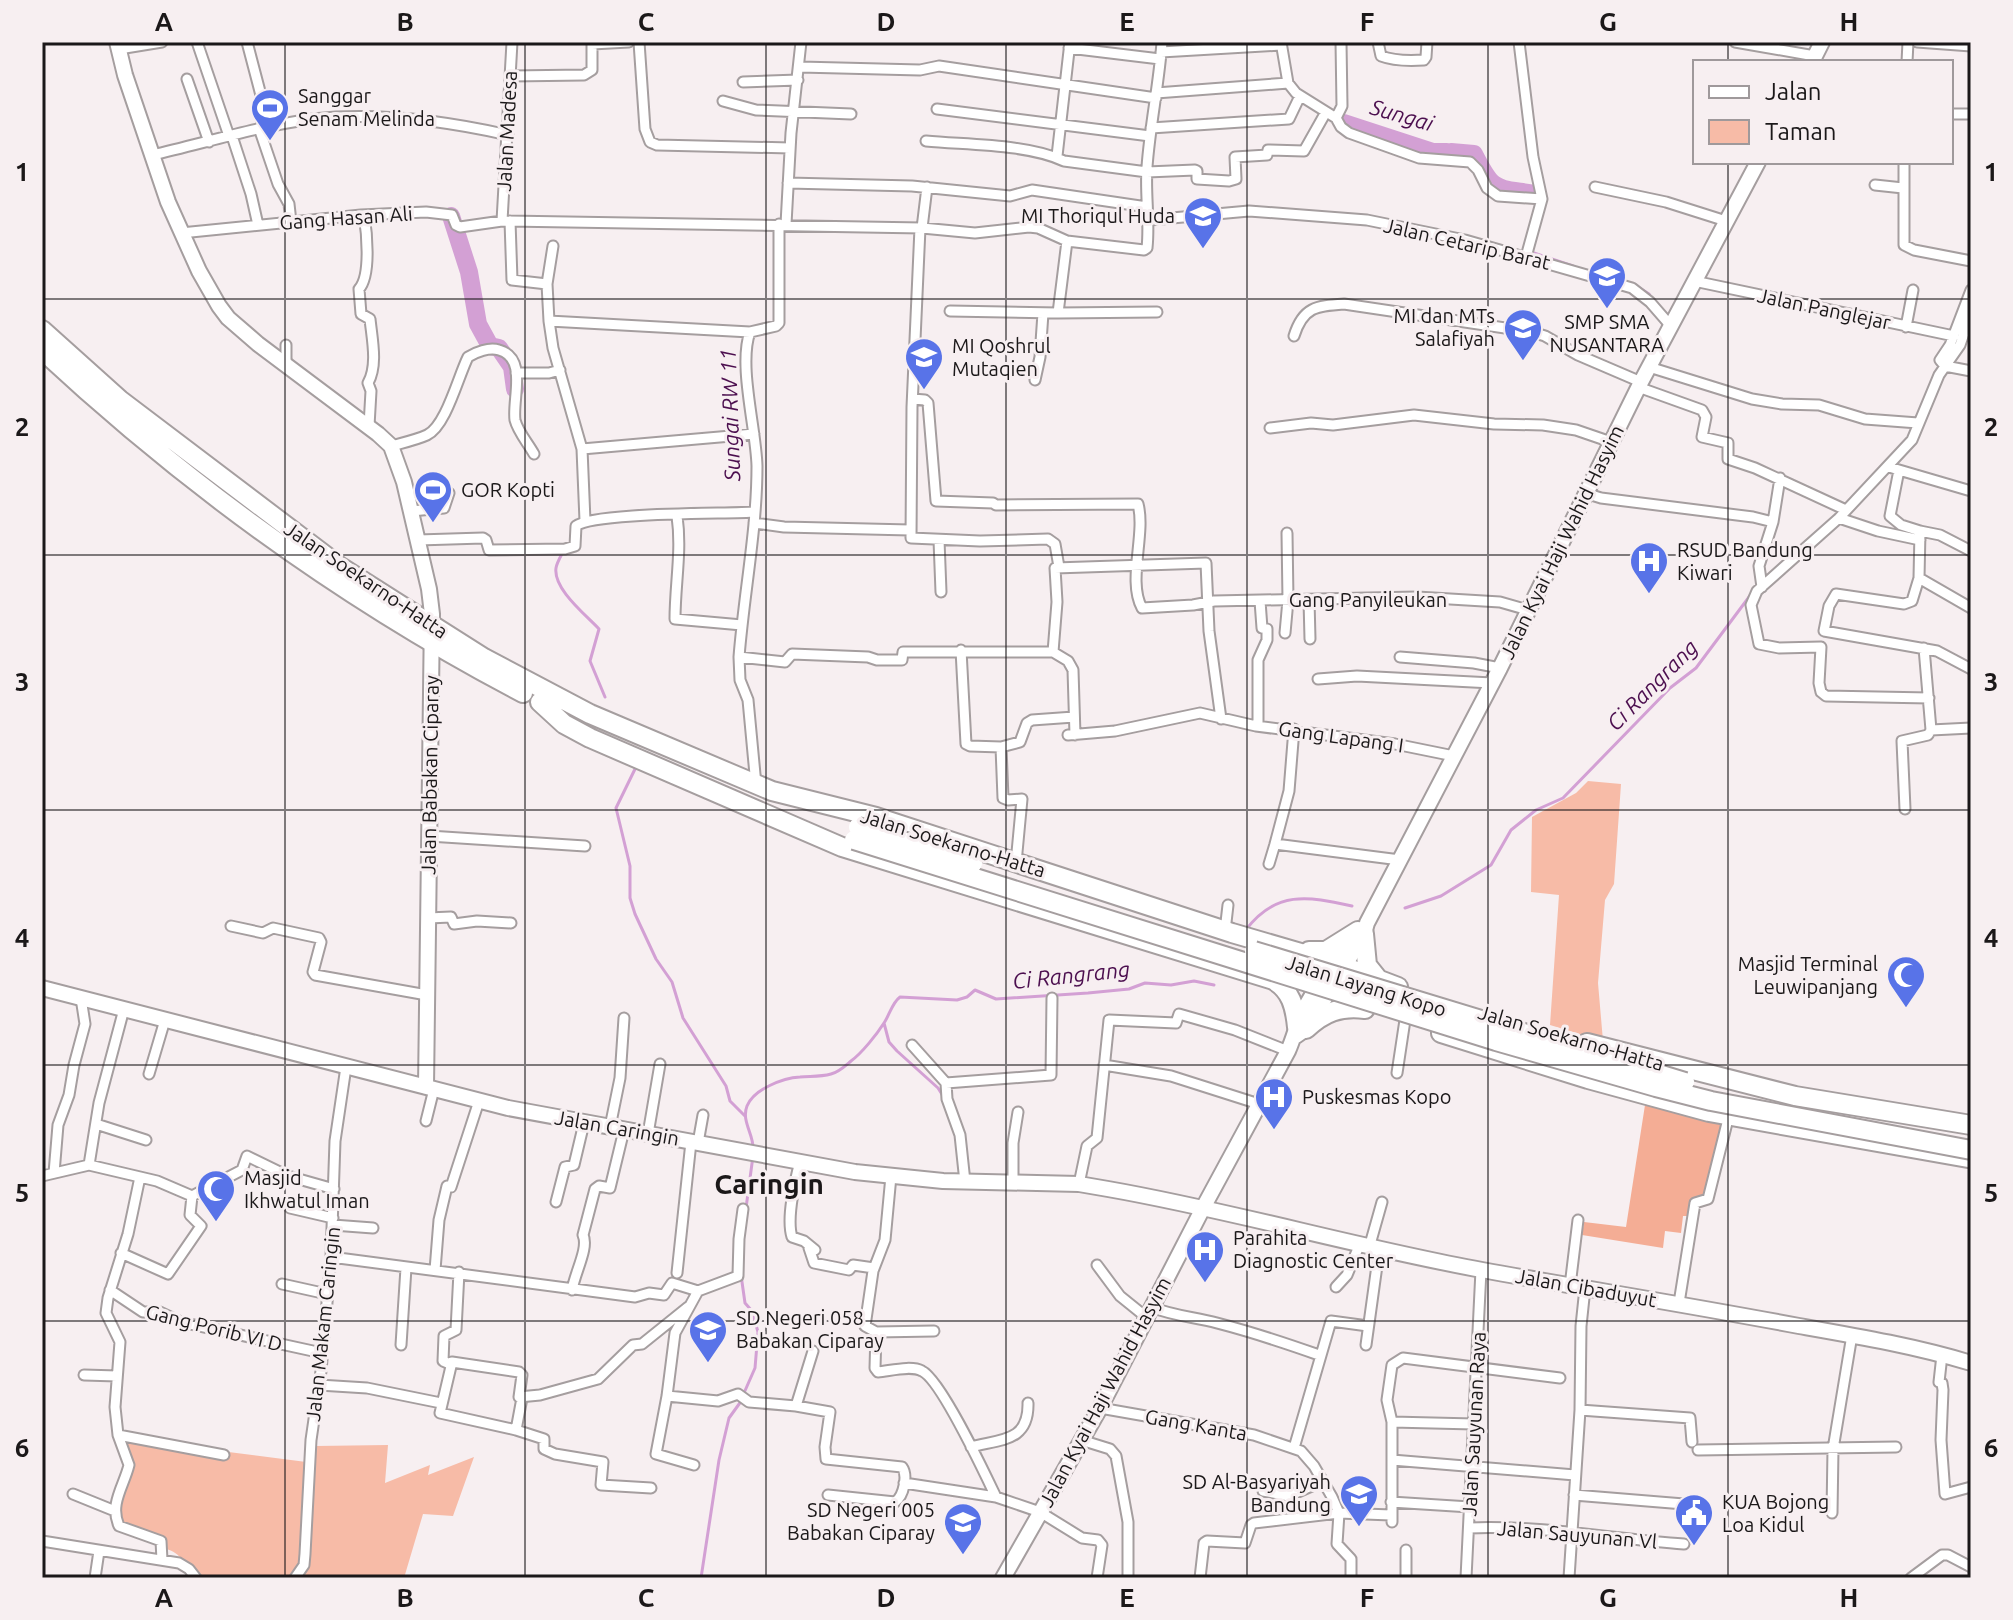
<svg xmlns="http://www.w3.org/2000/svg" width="2013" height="1620" font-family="Ubuntu,sans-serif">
  <rect width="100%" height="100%" fill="#f7eff1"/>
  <!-- green -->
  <path fill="#f7bba7" d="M1588,781l33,3 -7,100 -9,16 -7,83 5,58 -53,-16 9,-130 -28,-3 1,-75 44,-24z
    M119,1438l195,25 2,-17 72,-1 -3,38 45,-18 -2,10 46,-18 -21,59 -30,-2 -19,64h-215c-4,-18 -11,-29 -31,-30l-8,-7 -30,-10 -2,-3v-37l14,-19z"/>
  <!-- forest -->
  <path fill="#f4ad95" d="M1645,1105l80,19 -19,75h-13l-3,17h-7l-2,17 -16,-2 -2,17 -81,-13 2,-13 42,5z"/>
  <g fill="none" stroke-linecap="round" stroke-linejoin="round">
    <!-- stream -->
    <path stroke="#d3a0d4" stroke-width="3" d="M1531,252l42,14
      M1638,287l11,7 3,6
      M564,550c-3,6 -7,12 -8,18 -3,21 30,47 43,61l-9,32 15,36
      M636,767l-20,41 14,58v32l5,16 21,45 16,23 11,36 43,68 4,15 15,15
      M1405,908l36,-12 50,-31 20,-35 25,-20 27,-12 107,-110 26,-20 56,-75
      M1245,931c30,-41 63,-35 107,-25
      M884,1023l5,19 8,9 41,37 5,8
      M753,1149c1,-14 -12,-28 -6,-43 7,-17 36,-28 53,-29 10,-1 20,0 31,-3 8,-2 14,-8 20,-13 11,-8 26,-27 33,-38 6,-9 8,-20 16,-26l57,3 10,-3 8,-7 21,9 92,-6 41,-4 16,-6 26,2 23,-4 20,4
      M746,1208l7,-52
      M741,1275l4,28 7,8 6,21 -3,36 -11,25
      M701,1578l18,-118 10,-42 13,-18"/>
    <!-- river -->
    <path stroke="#d3a0d4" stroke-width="18" d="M1344,123l89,29h14
      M1451,152l23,2c20,39 20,33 61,40
      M451,216l18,56 9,52 12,22 9,2 13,19 3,22"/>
    <defs>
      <path id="street" d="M197,42l32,94
        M247,42l22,84
        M639,42l6,87 5,13 7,3 133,3
        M1281,42l7,41 8,10 40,25 5,9 8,6 70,25 51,4 8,8 9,18 11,8 44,3
        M1378,42l3,14c13,5 28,5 43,4l2,-3 1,-15
        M1519,42l14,115 9,42 -16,58
        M1735,42l80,14
        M1917,42l54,4
        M592,44l37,-2
        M1069,48l91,11
        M119,49l43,-7
        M1161,52l120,-7
        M1907,62l1,-20
        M800,67l120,3 19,-4 217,32
        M511,76l73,-1 8,-5v-28
        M187,79l22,63
        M743,82l55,-2
        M1156,93l132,-10
        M723,101l33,9 95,4
        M937,109l213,27
        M1951,114h20
        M1336,118l6,-12 -1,-64
        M259,128l19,56 11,20 2,18
        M1151,128l138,-9 11,-23
        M232,136l19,58 7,31
        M926,141c42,4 102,3 138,20l83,11 48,-2 2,1v8l32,2 7,-2 -1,-22 32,-2 1,-5 36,1 22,-39
        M152,155c53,-12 106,-29 161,-36 64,-7 133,2 195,16
        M1057,156l13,-114
        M1904,162v83l10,5 57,11
        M788,183l124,3 98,10 22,-6 115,17
        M1875,185l28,3
        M1595,187l71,15 60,19
        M364,215c3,18 7,61 -5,74l2,25 9,5c2,20 8,46 -2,64l3,8 -2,35
        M1150,220l99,-9 118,9 98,20 167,48 18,14 20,23
        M502,221l10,-179
        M510,221l2,59 35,4
        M786,224l5,-91 10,-91
        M920,228l-8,179 -1,131 69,3 68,-2 7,5 4,23
        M922,228l5,-41
        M181,233l180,-18 65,-3 26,3 4,10 4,2 42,-6 420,7 53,5 54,-6 9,1 29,13 77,9 3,-2c3,-27 -2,-54 0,-81 3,-42 12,-83 15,-125
        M553,246l-6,38 2,37 4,27 29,101 3,72
        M1694,281l260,55
        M1971,290l-21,55 -10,15 5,6 26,5
        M950,311l108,2 9,-72
        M1058,313l99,-1
        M549,321l201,11
        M1906,327l7,-37
        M1294,336c9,-29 22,-30 50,-32l188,28 13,4 33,19 63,27
        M286,345v21
        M1649,367l103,32 30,5 37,1 46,14 53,4
        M516,373h33l11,-3
        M1035,380l5,-23 3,-44
        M1638,387l64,23 4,7 -4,20 26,6v16l27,9 91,42
        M913,399l12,1 3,3 8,98 57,2 3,2 142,-1c8,30 -11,77 4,104l51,-3 21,-4 203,-4 83,5 28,8
        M1270,428l41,-5 22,2 81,-10 80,9 49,1 33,5 35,12
        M391,446c11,-3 25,-6 36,-11 19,-9 31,-58 41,-78 8,-5 21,-10 31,-7 29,8 13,49 16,70 3,12 13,23 19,34
        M582,449l172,-15
        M1889,467l10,3 -9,46 11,9 19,6 -1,47 -7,23 -8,3 -68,-10 -7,12 -5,25 113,20 34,18
        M1899,470l72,21
        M1585,493l16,5 152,19 20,5
        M411,511l33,-3 5,-15
        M677,516c5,35 -2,68 -2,103l67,6
        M1839,518l39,13 42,9
        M754,523l30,4 126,3
        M1920,531l20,4 31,16
        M418,540l65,-2 3,2 3,10 76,-1 10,-3 1,-20c17,-14 148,-12 179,-14
        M939,540l2,52
        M1919,578l52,30
        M1762,587l-3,-21 14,-44 7,-44
        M1309,600l1,39
        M1285,633l3,-33 -1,-67
        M961,650l5,94 4,2 31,1 19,-5 7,-19 5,-3 42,-3
        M1053,652l4,-50 -2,-34 151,-5 3,68 12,88
        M739,657l46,5 7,-8 76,3 9,3h25l1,-8h150l15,9 5,9 2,65
        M1400,657l74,6 26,5
        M1318,679l39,-3 135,7
        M1929,698l-103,-2 -5,-4 -2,-9 2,-36 -42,1 -20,-4 -8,-39 6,-14 82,-73 73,-78 27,-65 21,-30 11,-32
        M1258,726v-66l9,-20v-11l-5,-1 -2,-27
        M1294,729l-5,62 -14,53 125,16
        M1931,730l40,-2
        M1068,735l47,-4 85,-18 56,13 139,18 59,12
        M1001,747l2,51 5,2 14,-1 -6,64
        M756,785l-8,-85 -8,-20 -1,-23c5,-64 18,-127 18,-191 -1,-38 -19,-101 -7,-134l26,-6 3,-3v-99
        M1905,809l-3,-68 26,-6 3,-5 -7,-82
        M429,836l156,10
        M1269,864l6,-20
        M428,918l23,-1 3,7 23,-3 34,2
        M231,926l32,7 10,-5 46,10 2,4 -8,30 2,3 112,20
        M1225,931l3,-26
        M912,1045l34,38
        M1104,1065l67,11 88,28
        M1397,1073l8,-53
        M149,1074l16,-54
        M426,1121l8,-32
        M96,1124l50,16
        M610,1127l10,-49 4,-60
        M648,1134l12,-70
        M698,1143l5,-28
        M800,1161c-5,20 -14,57 -8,76l12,4 11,9 -6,-2 5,15 35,7 4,-5 21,3
        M89,1165l68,16 35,15 50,-26 5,-14 41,20 46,13
        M54,1173l4,-48 11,-30 5,-30 11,-41 -4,-26
        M42,1176l47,-11 10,-62 25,-94
        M891,1176l-6,64 -12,31 -8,55 11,6 -1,36 3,4c12,-1 33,-7 44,-1 19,9 63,103 74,126
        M140,1177l-12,57 -20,64 -2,15 14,29 -5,65 3,28 11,30c-5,21 -20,39 -10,61l42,15 1,19
        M965,1182l-5,-47 -13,-36 -1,-16 105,-8 1,-77
        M1013,1183v-40l5,-31
        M1079,1184l8,-38 10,-8 12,-118 67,3 3,-9 56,16 53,21
        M556,1202l9,-35 9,-2 10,-42
        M290,1208l43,10
        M333,1225l40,3
        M1369,1248l13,-46
        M121,1253l47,21 33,-48 -11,-11 2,-19
        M331,1257l304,40 14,-4 15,2 8,-12 26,8
        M1097,1265l23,31 26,21
        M435,1270l4,-50 8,-34 4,1 28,-86
        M677,1273l14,-131
        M282,1284l45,10
        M1570,1286l8,-66
        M1336,1287l11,-12 12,-29
        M110,1290l33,22h17l21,10 141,31
        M572,1290c3,-18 17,-42 11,-55l12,-46 4,-3 11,2 14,-58
        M1679,1303l16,-100 13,-4 21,-84
        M1151,1307c23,9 43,10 66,16 35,9 68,20 102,32
        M876,1332l58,-1
        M401,1345l5,-77
        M1366,1345l13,-94
        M813,1351l-17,55 34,6 -5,35 1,12 76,8c6,8 2,29 -7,35l-67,-7
        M1942,1355l-3,27 3,1 1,7 -2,50 4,54 26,-7
        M450,1364l-7,-3 1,-25 12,-6 3,-58
        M84,1375l33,1
        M319,1385l48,3 74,15
        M667,1396l51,5 20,-7 11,8 47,4
        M522,1398l-6,32 -76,-17 12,-51 67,10 3,3 -3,22 21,-2 58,-16 35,-34 9,-1 46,-37
        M1100,1408l154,27 47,16 13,15 18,31 7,16 -2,31 14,15v19
        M1580,1410l110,8 2,24
        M1392,1422l82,2
        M516,1430l28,9v10l11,5 48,8 -2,23 50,3
        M118,1435l106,20
        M1081,1440l29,9 6,7 12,66v56
        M971,1447c30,-8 58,-5 57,-44
        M1294,1448l37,-127 37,5
        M1698,1450l198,-3
        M1392,1460l183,15
        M694,1465l-38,-11 11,-58 8,-63 23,-42 40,-15 1,-37 4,-30
        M904,1483l92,14 44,15 42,26 16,2 4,5 -5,33
        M1263,1491l26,5 34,-15
        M73,1494l42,17
        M1574,1495l122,10
        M1391,1502l79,5
        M1832,1513l1,-64 19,-114
        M1392,1522v-100l-5,-22 5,-35 11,-7 157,20
        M1469,1528c72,-3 143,11 215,16
        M42,1541l137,22 10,6 7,9
        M1406,1550v28
        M95,1578l4,-27
        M295,1578l9,-13 1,-11 6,-114 10,-69 10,-114 4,-116 11,-74
        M1200,1578l4,-35 3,-2 38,2 6,-18 3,-2 85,-10 52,2
        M1466,1578l15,-308
        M1569,1578l11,-168 1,-84 4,-38
        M1911,1578l31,-23h6l23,12"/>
      <path id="secondary" d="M117,42l8,33 43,127 31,69 20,35 9,12 30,26 120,90 13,12 13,36 25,107 3,25 -6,473
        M42,988l466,120 347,64 88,9 136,3 29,5c126,22 248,58 374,81 105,19 211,36 317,56 57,10 116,20 172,37"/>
      <path id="primary" d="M1812,62l10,-20
        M1296,1036l10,-7 58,-95 3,-11 133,-255 141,-286 117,-220
        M1003,1578l97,-170 103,-200 85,-157c4,-9 6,-16 9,-25 9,-28 38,-64 56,-88"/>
      <path id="highway" d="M42,330l78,70 219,166 145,92 106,56 182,77 104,26 356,116 103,30 63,24
        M42,350c144,134 307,252 481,343
        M540,702l24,22 26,14 252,109 438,135
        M1364,934l3,31 12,15
        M1309,951h17l32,-20
        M1273,980c18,10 22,27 24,47
        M1306,1029c18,-17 34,-23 59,-20
        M1441,1033l147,46 121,33 259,46
        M1587,1043l208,53 176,29"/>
    </defs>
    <!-- street casing -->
    <use href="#street" stroke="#a59e9f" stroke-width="13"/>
    <!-- secondary casing -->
    <use href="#secondary" stroke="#a59e9f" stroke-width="18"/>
    <!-- primary casing -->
    <use href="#primary" stroke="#a59e9f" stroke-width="18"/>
    <!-- highway casing -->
    <use href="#highway" stroke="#a59e9f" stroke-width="22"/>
    <!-- street -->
    <use href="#street" stroke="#fff" stroke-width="9"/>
    <!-- secondary -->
    <use href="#secondary" stroke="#fff" stroke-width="14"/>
    <!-- primary -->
    <use href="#primary" stroke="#fff" stroke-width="14"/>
    <!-- highway -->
    <use href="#highway" stroke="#fff" stroke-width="18"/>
    <defs>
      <path id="highway-bridge" d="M858,827l115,36
        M854,840l642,201 160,46 55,14 260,49
        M1254,951l431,131"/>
    </defs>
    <!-- highway-bridge casing -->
    <use href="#highway-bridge" stroke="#a59e9f" stroke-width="22" stroke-linecap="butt"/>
    <!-- highway-bridge -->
    <use href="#highway-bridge" stroke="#fff" stroke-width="18"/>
  </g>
  <!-- grid -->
  <path fill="none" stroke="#1b1819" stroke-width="2" stroke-opacity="0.55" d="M285,42v1536M525,42v1536M766,42v1536M1006,42v1536M1247,42v1536M1488,42v1536M1728,42v20M1728,162v1416M42,299h1929M42,555h1929M42,810h1929M42,1065h1929M42,1321h1929"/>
  <!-- icons -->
  <defs>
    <symbol id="stadium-pin" viewBox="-11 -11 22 30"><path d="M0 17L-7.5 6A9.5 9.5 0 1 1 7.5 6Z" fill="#5873e8" stroke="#f7eff1"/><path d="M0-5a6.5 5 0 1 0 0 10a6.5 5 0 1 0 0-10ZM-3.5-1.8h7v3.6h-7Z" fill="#fff"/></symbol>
    <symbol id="school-pin" viewBox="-11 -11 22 30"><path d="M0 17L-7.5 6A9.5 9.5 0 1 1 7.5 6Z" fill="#5873e8" stroke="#f7eff1"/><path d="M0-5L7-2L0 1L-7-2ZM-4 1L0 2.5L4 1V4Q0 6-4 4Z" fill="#fff"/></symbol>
    <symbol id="hospital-pin" viewBox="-11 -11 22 30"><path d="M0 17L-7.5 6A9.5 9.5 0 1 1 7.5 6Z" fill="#5873e8" stroke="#f7eff1"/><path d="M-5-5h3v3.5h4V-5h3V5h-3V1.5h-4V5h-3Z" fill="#fff"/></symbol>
    <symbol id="mosque-pin" viewBox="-11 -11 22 30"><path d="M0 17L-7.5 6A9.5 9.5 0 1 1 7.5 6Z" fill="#5873e8" stroke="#f7eff1"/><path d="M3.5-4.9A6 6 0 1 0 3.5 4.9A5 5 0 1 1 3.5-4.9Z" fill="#fff"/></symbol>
    <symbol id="civic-pin" viewBox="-11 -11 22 30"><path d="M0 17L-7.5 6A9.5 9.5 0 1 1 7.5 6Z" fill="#5873e8" stroke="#f7eff1"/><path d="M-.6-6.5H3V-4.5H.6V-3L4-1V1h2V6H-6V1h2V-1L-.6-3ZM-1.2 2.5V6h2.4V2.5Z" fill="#fff"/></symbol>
  </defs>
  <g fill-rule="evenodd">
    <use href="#stadium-pin" x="248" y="86" width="44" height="60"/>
    <use href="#school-pin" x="1181" y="194" width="44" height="60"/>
    <use href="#school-pin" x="1585" y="254" width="44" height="60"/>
    <use href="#school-pin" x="1501" y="306" width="44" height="60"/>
    <use href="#school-pin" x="902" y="335" width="44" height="60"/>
    <use href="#stadium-pin" x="411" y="468" width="44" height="60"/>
    <use href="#hospital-pin" x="1627" y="539" width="44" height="60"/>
    <use href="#mosque-pin" x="1884" y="953" width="44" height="60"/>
    <use href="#hospital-pin" x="1252" y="1075" width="44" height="60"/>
    <use href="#mosque-pin" x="194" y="1167" width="44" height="60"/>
    <use href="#hospital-pin" x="1183" y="1228" width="44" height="60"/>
    <use href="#school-pin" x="686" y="1308" width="44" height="60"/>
    <use href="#school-pin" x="1337" y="1472" width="44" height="60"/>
    <use href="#civic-pin" x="1672" y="1491" width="44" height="60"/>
    <use href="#school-pin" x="941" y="1500" width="44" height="60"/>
  </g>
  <g text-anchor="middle" stroke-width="6" stroke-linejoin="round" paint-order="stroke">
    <!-- poi labels -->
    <g font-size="20" fill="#1b1819" stroke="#f7eff1" text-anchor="start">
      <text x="298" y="103">Sanggar<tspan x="298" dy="23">Senam Melinda</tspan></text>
      <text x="1175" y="223" text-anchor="end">MI Thoriqul Huda</text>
      <text x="1495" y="323" text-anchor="end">MI dan MTs<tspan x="1495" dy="23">Salafiyah</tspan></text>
      <text x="1607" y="329" text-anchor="middle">SMP SMA<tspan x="1607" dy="23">NUSANTARA</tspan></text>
      <text x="952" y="353">MI Qoshrul<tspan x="952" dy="23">Mutaqien</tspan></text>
      <text x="461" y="497">GOR Kopti</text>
      <text x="1677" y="557">RSUD Bandung<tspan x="1677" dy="23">Kiwari</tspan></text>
      <text x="1878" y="971" text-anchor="end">Masjid Terminal<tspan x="1878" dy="23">Leuwipanjang</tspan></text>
      <text x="1302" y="1104">Puskesmas Kopo</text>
      <text x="244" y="1185">Masjid<tspan x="244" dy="23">Ikhwatul Iman</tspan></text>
      <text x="1233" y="1245">Parahita<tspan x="1233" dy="23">Diagnostic Center</tspan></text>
      <text x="736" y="1325">SD Negeri 058<tspan x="736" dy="23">Babakan Ciparay</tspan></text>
      <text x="1331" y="1489" text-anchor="end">SD Al-Basyariyah<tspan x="1331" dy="23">Bandung</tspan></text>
      <text x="1722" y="1509">KUA Bojong<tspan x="1722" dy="23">Loa Kidul</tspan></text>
      <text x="935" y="1517" text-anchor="end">SD Negeri 005<tspan x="935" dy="23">Babakan Ciparay</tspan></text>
    </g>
    <!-- street labels -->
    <g font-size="20" fill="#1b1819" stroke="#f7eff1">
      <text transform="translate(507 131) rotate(-87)" y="7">Jalan Madesa</text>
      <text transform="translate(346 218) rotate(-4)" y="7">Gang Hasan Ali</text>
      <text transform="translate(1467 244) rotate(13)" y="7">Jalan Cetarip Barat</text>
      <text transform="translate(1824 309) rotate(12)" y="7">Jalan Panglejar</text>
      <text transform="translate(1562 542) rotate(-64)" y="7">Jalan Kyai Haji Wahid Hasyim</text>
      <text transform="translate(366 580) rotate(34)" y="7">Jalan Soekarno-Hatta</text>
      <text x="1368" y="607">Gang Panyileukan</text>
      <text transform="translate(1341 737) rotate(8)" y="7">Gang Lapang I</text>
      <text transform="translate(430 775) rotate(-89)" y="7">Jalan Babakan Ciparay</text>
      <text transform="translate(953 843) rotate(17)" y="7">Jalan Soekarno-Hatta</text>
      <text transform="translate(1366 986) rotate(17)" y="7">Jalan Layang Kopo</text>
      <text transform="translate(1571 1038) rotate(16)" y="7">Jalan Soekarno-Hatta</text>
      <text transform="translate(617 1128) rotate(10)" y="7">Jalan Caringin</text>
      <text transform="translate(1586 1288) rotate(10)" y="7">Jalan Cibaduyut</text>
      <text transform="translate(323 1324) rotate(-84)" y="7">Jalan Makam Caringin</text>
      <text transform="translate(214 1328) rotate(14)" y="7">Gang Porib VI D</text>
      <text transform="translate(1105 1392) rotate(-62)" y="7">Jalan Kyai Haji Wahid Hasyim</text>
      <text transform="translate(1474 1424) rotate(-87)" y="7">Jalan Sauyunan Raya</text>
      <text transform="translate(1196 1425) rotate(10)" y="7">Gang Kanta</text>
      <text transform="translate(1577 1535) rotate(5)" y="7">Jalan Sauyunan Vl</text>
    </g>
    <!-- water labels -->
    <g font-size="22" font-style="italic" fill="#4c0f4f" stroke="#f7eff1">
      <text transform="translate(1402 115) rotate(16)" y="8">Sungai</text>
      <text transform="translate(730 415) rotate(-92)" y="8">Sungai RW 11</text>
      <text transform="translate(1652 685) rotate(-45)" y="8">Ci Rangrang</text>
      <text transform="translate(1071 975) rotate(-6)" y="8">Ci Rangrang</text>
    </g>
    <!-- district labels -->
    <g font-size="28" font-weight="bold" fill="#1b1819" stroke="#f7eff1">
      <text x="769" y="1194">Caringin</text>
    </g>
  </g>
  <!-- border -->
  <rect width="2013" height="1620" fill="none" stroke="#f7eff1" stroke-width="88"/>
  <!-- legend -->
  <rect x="1693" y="60" width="260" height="104" fill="#f7eff1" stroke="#9f999b" stroke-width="2"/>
  <rect x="1709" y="86" width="40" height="12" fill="#ffffff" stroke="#9f999b" stroke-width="2"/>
  <text x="1765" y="100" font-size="24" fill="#1b1819">Jalan</text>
  <rect x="1709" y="120" width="40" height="24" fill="#f7bba7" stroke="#9f999b" stroke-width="2"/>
  <text x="1765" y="140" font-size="24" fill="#1b1819">Taman</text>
  <rect x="44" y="44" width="1925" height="1532" fill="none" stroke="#1b1819" stroke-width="3"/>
  <g font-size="26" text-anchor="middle" font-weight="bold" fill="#1b1819">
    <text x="164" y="31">A</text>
    <text x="405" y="31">B</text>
    <text x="646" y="31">C</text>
    <text x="886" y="31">D</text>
    <text x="1127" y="31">E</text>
    <text x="1367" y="31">F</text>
    <text x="1608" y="31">G</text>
    <text x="1849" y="31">H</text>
    <text x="22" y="181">1</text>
    <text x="1991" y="181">1</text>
    <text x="22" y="436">2</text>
    <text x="1991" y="436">2</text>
    <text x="22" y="691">3</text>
    <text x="1991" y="691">3</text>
    <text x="22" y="947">4</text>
    <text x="1991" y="947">4</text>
    <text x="22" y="1202">5</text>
    <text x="1991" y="1202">5</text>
    <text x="22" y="1457">6</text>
    <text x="1991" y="1457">6</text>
    <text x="164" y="1607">A</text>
    <text x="405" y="1607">B</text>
    <text x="646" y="1607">C</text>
    <text x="886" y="1607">D</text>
    <text x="1127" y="1607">E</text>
    <text x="1367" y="1607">F</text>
    <text x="1608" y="1607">G</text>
    <text x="1849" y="1607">H</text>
  </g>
</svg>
